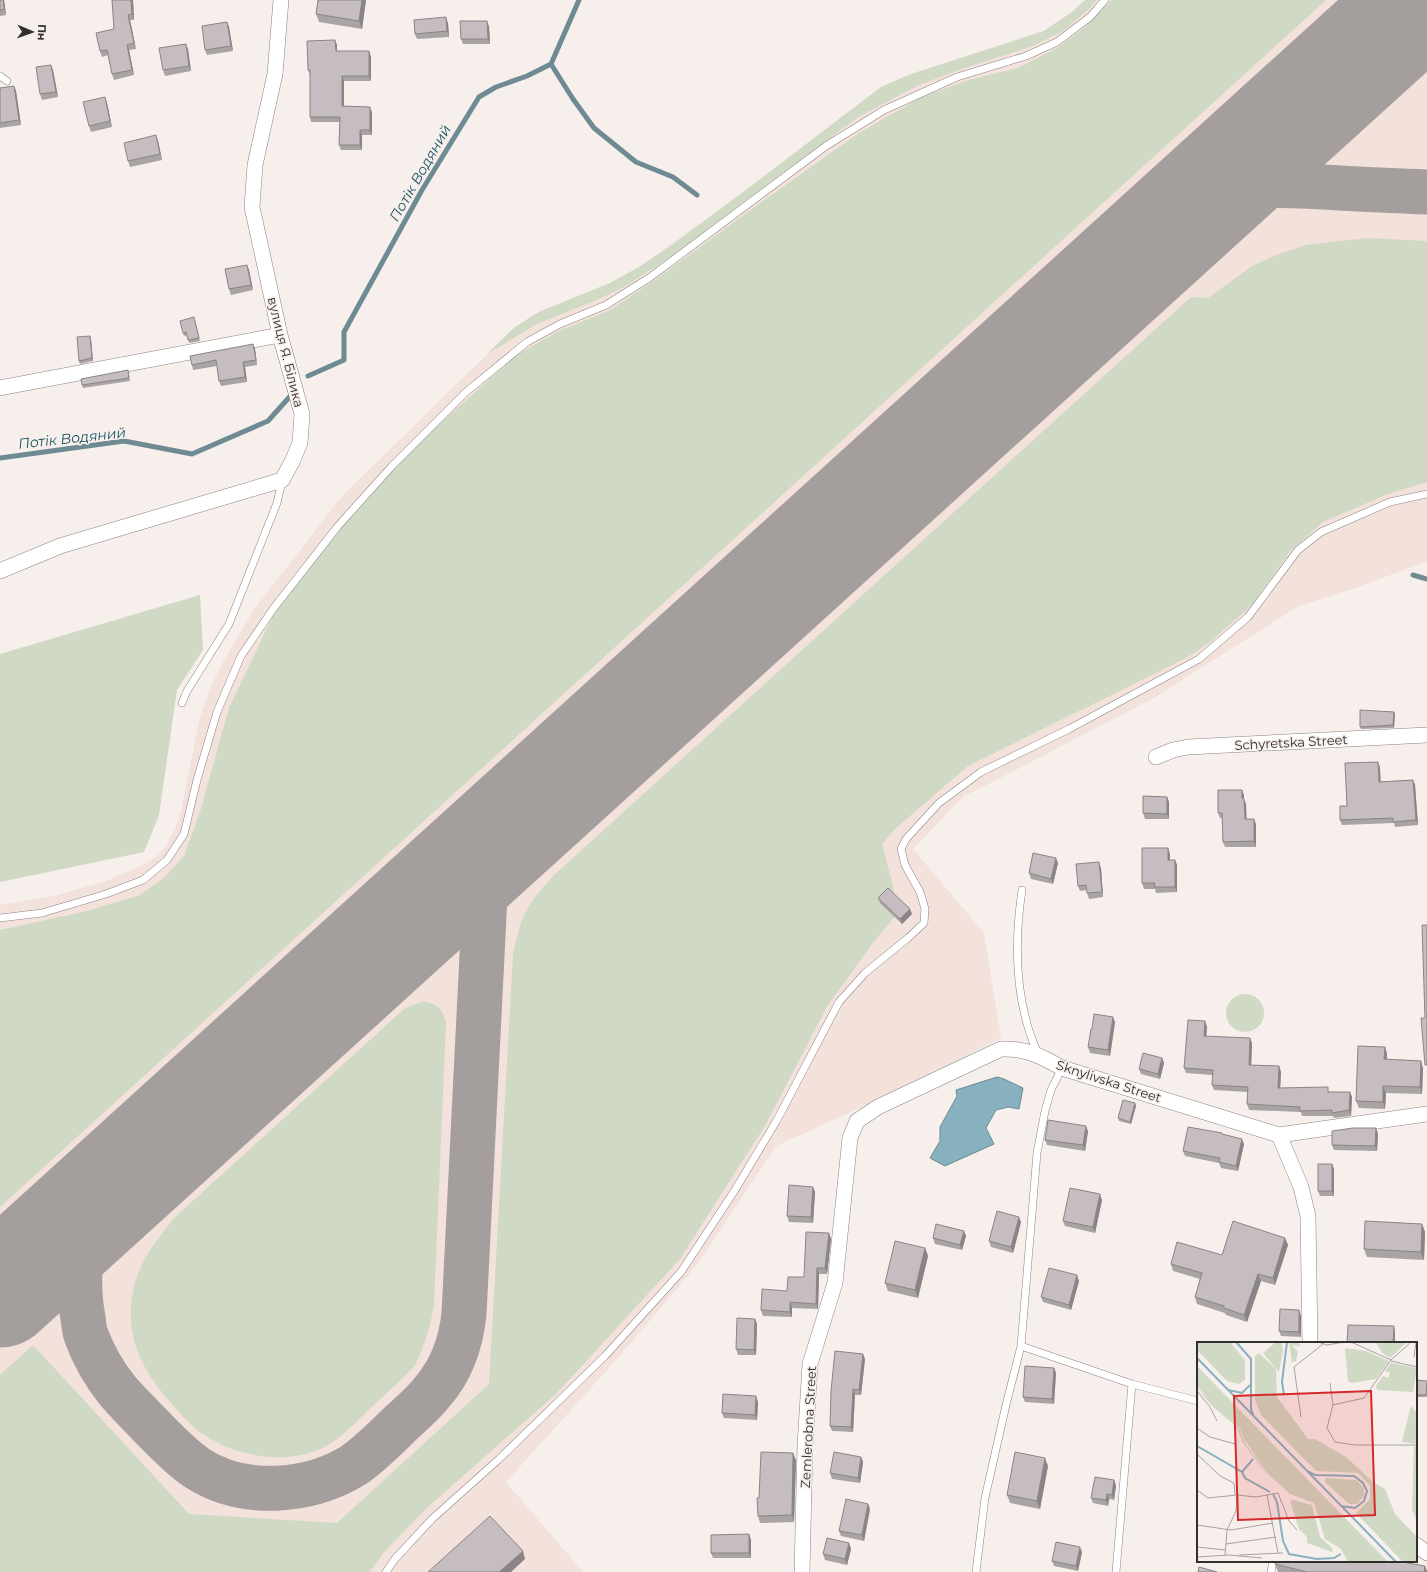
<svg xmlns="http://www.w3.org/2000/svg" width="1427" height="1572" font-family="Montserrat,sans-serif">
  <rect width="100%" height="100%" fill="#f7efec"/>
  <!-- built -->
  <path fill="#f2e2db" d="M1085,0h342v561l-68,26 -60,19 -147,93 -175,91 -13,6 -51,53 71,84 17,105 -86,45 -139,63 -79,119 -79,93 -112,124 77,90h-583v-667l54,-9 52,-15 35,-15 17,-11 9,-10 7,-14 7,-20 18,-89 7,-23 13,-30 34,-58 89,-115 173,-169 24,-15 71,-29 29,-16 107,-77 135,-103 30,-13 133,-43 28,-19z"/>
  <!-- green -->
  <path fill="#cfd9c4" d="M1085,0h12l-8,9 -26,22 -30,15 -77,25 -39,15 -59,31 -189,141 -43,28 -27,13 -62,25 -50,30 28,-27 24,-15 71,-29 29,-16 33,-22 74,-55 135,-103 30,-13 133,-43 28,-19z
    M1112,0h214l-1326,1207v-277l87,-19 53,-16 25,-18 19,-21 16,-44 29,-104 50,-105 37,-47 94,-105 106,-96 43,-24 51,-21 42,-28 104,-76 103,-73 61,-35 48,-18 50,-12 41,-21 25,-19z
    M1367,238l60,3v241l-39,12 -65,28 -32,28 -38,54 -44,39 -23,15 -218,108 -72,62 -14,16 11,42 3,29 -23,28 -45,62 -62,119 -86,135 -124,135 -127,112 -45,46 -14,20h-370v-197l33,-30 156,169 148,9 152,-139 24,-429c3,-15 6,-30 13,-44 7,-13 18,-24 27,-35l638,-579 17,1 44,-32 27,-12 27,-9z
    M200,595l3,55 -26,40 -18,125 -15,37 -144,30v-228z
    M1226 1013a19 19 0 1 1 38 0a19 19 0 1 1-38 0Z
    M423,1001c14,4 19,6 23,21l-12,283c-3,17 -7,33 -14,49 -2,3 -3,8 -5,11 -10,12 -29,28 -41,40 -18,16 -35,38 -59,46 -36,13 -78,5 -109,-15 -14,-8 -25,-22 -35,-33 -30,-34 -48,-69 -37,-116 6,-27 23,-47 40,-69l230,-209z"/>
  <!-- water -->
  <path fill="#88b1bf" stroke="#6e8a93" d="M997,1077l7,2 19,9 -4,21 -11,-2 -12,3 -10,18 8,16 -49,22 -15,-8 10,-17v-14l17,-31 -1,-6z"/>
  <g fill="none" stroke-linecap="round" stroke-linejoin="round">
    <!-- stream -->
    <path stroke="#6e8a93" stroke-width="5" d="M551,64l22,35 21,29 42,34 37,15 24,18
      M308,376l36,-16v-28l78,-142 57,-93 17,-10 31,-11 24,-12 28,-64
      M0,458l124,-17 68,13 76,-33 25,-28
      M1413,575l14,4"/>
    <!-- taxiway -->
    <path stroke="#a49e9c" stroke-width="45" d="M1174,225c20,-14 40,-28 64,-35 28,-7 57,-4 85,-3 35,2 69,4 104,5
      M120,1182c-9,11 -20,22 -26,34 -15,31 -17,68 -11,102 1,6 1,12 3,17 7,19 19,40 31,55 9,11 20,21 29,31 16,16 32,34 51,47 46,30 112,25 157,-3 17,-12 32,-27 47,-42 11,-10 23,-20 32,-32 19,-22 28,-49 31,-77l21,-418c9,-51 28,-68 63,-102"/>
    <!-- runway -->
    <path stroke="#a49e9c" stroke-width="113" d="M0,1291l1422,-1291"/>
    <defs>
      <path id="service" d="M0,76l7,5
        M182,703l5,-12 42,-67 48,-121 5,-22
        M1022,890c-8,54 -7,113 16,164
        M0,918l42,-5 64,-19 37,-14 24,-20 17,-26 13,-54 20,-68 24,-56 32,-47 65,-83 54,-60 74,-74 61,-50 33,-18 46,-19 43,-27 177,-132 58,-36 73,-33 69,-21 31,-14 33,-25 15,-17
        M1021,1346l111,38
        M386,1572l9,-13 37,-40 66,-59 107,-104 76,-84 54,-82 42,-70 62,-118 26,-29 43,-35 16,-15 1,-14 -5,-17 -15,-27 -4,-16 5,-10 33,-36 42,-31 88,-43 130,-70 49,-42 50,-67 23,-18 69,-30 37,-8
        M976,1572l9,-74 21,-93 15,-59 16,-193 8,-42 6,-21 11,-22
        M1116,1572l16,-188 66,17
        M1271,1572l2,-11"/>
      <path id="minor" d="M0,388l280,-53
        M0,571l60,-25 222,-66 10,-18 8,-19 2,-29 -22,-79 -28,-128 3,-42 20,-91 6,-74
        M1156,757l17,-7 15,-3 239,-12
        M1279,1135l148,-21
        M1416,1545l11,8
        M802,1572l3,-126 5,-82 25,-81 15,-145 7,-17 21,-14 123,-58c25,-1 40,7 61,19l217,67 22,52 7,29 2,127"/>
    </defs>
    <!-- service casing -->
    <use href="#service" stroke="#8b8381" stroke-width="8"/>
    <!-- minor casing -->
    <use href="#minor" stroke="#8b8381" stroke-width="16"/>
    <!-- service -->
    <use href="#service" stroke="#fff" stroke-width="7"/>
    <!-- minor -->
    <use href="#minor" stroke="#fff" stroke-width="15"/>
  </g>
  <!-- wall -->
  <path fill="#a9a3a4" d="M0,0h4l2,15 -6,1z
    M112,0h21l1,20h-4l6,29 -7,1 5,25 -20,5 -2,-6 -4,-19 -6,2 -2,-6 14,-22z
    M366,0l-4,29 -43,-7 -3,-8z
    M227,22l2,5 4,24 -26,4 -2,-5z
    M448,23l1,14 -32,2 -2,-5z
    M489,26l1,18h-27l-2,-5z
    M335,40l2,5v6h32l2,6v24h-27v25l28,6v23h-10v15h-21l-2,-5 1,-23h-29l-1,-5v-42l-2,-5z
    M188,49l3,22 -26,5 -2,-6z
    M53,70l5,27 -16,3 -2,-6z
    M14,86l2,5 5,34 -21,3v-40z
    M105,97l2,6 5,24 -21,5 -2,-6z
    M158,141l4,19 -32,7 -2,-6z
    M247,265l2,5 4,20 -22,5 -2,-6z
    M195,320l5,21 -11,2 -2,-8 -3,1 -1,-3z
    M90,336l1,3 2,22 -13,3 -1,-3z
    M253,344l2,5 2,16 -12,2 2,15 -26,4 -2,-5 -2,-15 -24,4 -1,-5z
    M128,370l2,11 -47,7 -1,-3z
    M1395,714l-1,14 -33,1 -1,-2z
    M1380,767v15l33,-2 2,5 3,40 -23,2 -1,-4 -52,2 -2,-5 7,-14z
    M1244,795v4l2,5v15l10,5v23h-31l-2,-5 -1,-24h-2l-2,-5z
    M1167,797l2,5v17h-24l-2,-6z
    M1170,854v6h5l2,5v27l-21,1 -1,-4h-11l-2,-6z
    M1058,863l-5,21 -22,-5 -2,-6z
    M1101,868l2,29 -14,2 -2,-6v-3l-7,1 -2,-5z
    M878,898l34,16 -10,10 -22,-21z
    M1205,1021l2,6 -1,9 46,7 -1,22 28,1 2,6 -1,16 50,4h20l2,5 -1,19 -17,2 -1,-2h-31l-1,-4 -52,-2 -2,-6v-12l-33,-2 -2,-5v-10l-26,-2 -2,-5z
    M1115,1022l-5,34 -20,-3 -2,-6 4,-18z
    M1385,1047l2,7v6l34,1 2,7 -1,26 -36,-1 -1,16 -26,-1 -3,-7z
    M1162,1058l2,5 -4,16 -19,-5 -2,-5z
    M1135,1103l1,3 -5,18 -12,-3 -1,-3z
    M1376,1128l2,6 -1,17 -43,-1 -2,-5z
    M1088,1131l-3,20 -38,-6 -2,-5z
    M1222,1133v2l22,9 -6,27 -17,-3 -2,-5 -34,-7 -2,-5z
    M1332,1164l2,5v27h-14l-2,-5z
    M813,1187l2,5 -2,31 -24,-1 -2,-6z
    M1102,1200l-7,33 -30,-7 -2,-5z
    M1021,1222l-8,31 -22,-6 -2,-6z
    M1422,1224l3,8 -1,28 -57,-3 -3,-8z
    M964,1231l2,5 -4,14 -27,-6 -2,-6z
    M829,1233l2,6 -4,35h-8l-1,35 -26,-1v9l-29,-1 -2,-6 43,-33z
    M1285,1238l3,7 -13,40 -14,-4 -14,41 -21,-7 -1,-2 -28,-9 -2,-7 5,-18 -27,-8 -2,-7 51,-9z
    M925,1248l3,8 -10,42 -30,-7 -3,-8z
    M1079,1281l-8,29 -28,-8 -2,-5z
    M1299,1310l2,6v21l-20,-1 -2,-5z
    M755,1319l2,5 -1,31h-18l-2,-6z
    M1416,1355h1l1,3v22l9,2v15h-11z
    M865,1359l-4,36h-6l-2,37 -21,-1 -2,-5z
    M1054,1368l2,5 -2,31 -29,-2 -2,-5z
    M758,1402l-1,18 -33,-2 -2,-5z
    M861,1457l2,5 -3,21 -28,-4 -2,-6z
    M796,1460l-2,62 -34,1 -2,-7 1,-18z
    M1048,1466l-8,43 -30,-6 -3,-8z
    M1114,1480l2,6 -2,14 -5,-1 -1,7 -15,-3 -2,-5z
    M868,1504l2,5 -6,32 -23,-5 -2,-5z
    M749,1534l2,6v18h-38l-2,-5z
    M849,1543l2,6 -4,16 -22,-5 -2,-6z
    M1082,1552l-4,19 -24,-5 -2,-5z
    M1275,1564l150,2 2,6h-149z"/>
  <!-- shaded-wall -->
  <path fill="#8a8486" d="M3,0h1l2,15 -2,-6z
    M131,0h2l1,20 -2,-6z
    M362,0h4l-4,29 -3,-8z
    M128,15l2,5 6,29 -2,-6z
    M446,17l2,6 1,14 -2,-6z
    M487,21l2,5 1,18 -2,-5z
    M227,22l2,5 4,24 -2,-5z
    M335,40l2,5v12l-1,-6z
    M186,44l2,5 3,22 -2,-5z
    M127,45l2,5 5,25 -2,-5z
    M369,51l2,6v24l-2,-5z
    M51,65l2,5 5,27 -2,-5z
    M342,76l2,5v31l-2,-6z
    M14,86l2,5 5,34 -2,-5z
    M105,97l2,6 5,24 -2,-6z
    M370,107l2,5v23l-2,-5z
    M360,130l2,5v15l-2,-5z
    M156,135l2,6 4,19 -2,-6z
    M247,265l2,5 4,20 -2,-5z
    M90,336l1,3 2,22 -1,-3z
    M253,344l2,5 2,16 -1,-5z
    M243,362l2,5 2,15 -2,-5z
    M1394,712l1,2 -1,14 -1,-3z
    M1378,762l2,5 1,21 -2,-6z
    M1413,780l2,5 3,40 -2,-5z
    M1242,790l2,5v9l-2,-6z
    M1167,797l2,5v17l-2,-5z
    M1244,799l2,5 1,21 -2,-6z
    M1254,819l2,5v23l-2,-6z
    M1168,848l2,6v11l-2,-5z
    M1056,858l2,5 -5,21 -2,-5z
    M1175,860l2,5v27l-2,-5z
    M1099,862l2,6 2,29 -1,-5z
    M910,909l2,5 -10,10 -2,-5z
    M1113,1017l2,5 -5,34 -2,-6z
    M1205,1021l2,6 -1,14 -2,-5z
    M1250,1038l2,5 -1,27 -2,-5z
    M1385,1047l2,7v13l-3,-8z
    M1162,1058l2,5 -4,16 -2,-5z
    M1421,1061l2,7 -1,26 -2,-7z
    M1279,1066l2,6 -1,21 -2,-5z
    M1383,1086l3,7 -1,16 -2,-7z
    M1350,1092l2,5 -1,19 -2,-6z
    M1135,1103l1,3 -5,18 -1,-2z
    M1086,1126l2,5 -3,20 -2,-6z
    M1376,1128l2,6 -1,17 -2,-5z
    M1242,1139l2,5 -6,27 -2,-5z
    M1332,1164l2,5v27l-2,-5z
    M813,1187l2,5 -2,31 -2,-6z
    M1100,1194l2,6 -7,33 -2,-6z
    M1019,1217l2,5 -8,31 -2,-6z
    M1422,1224l3,8 -1,28 -3,-8z
    M964,1231l2,5 -4,14 -2,-5z
    M829,1233l2,6 -4,35 -2,-6z
    M1285,1238l3,7 -13,40 -2,-7z
    M925,1248l3,8 -10,42 -3,-8z
    M817,1268l2,6 -1,35 -2,-5z
    M1258,1274l3,7 -14,41 -3,-7z
    M1077,1275l2,6 -8,29 -2,-5z
    M790,1302l2,6v9l-2,-5z
    M1299,1310l2,6v21l-2,-5z
    M755,1319l2,5 -1,31 -2,-5z
    M1394,1326l1,5v12h-2z
    M863,1354l2,5 -4,36 -2,-5z
    M1417,1355l1,3v23l-1,-3z
    M1054,1368l2,5 -2,31 -2,-5z
    M853,1389l2,6 -2,37 -2,-5z
    M756,1396l2,6 -1,18 -2,-5z
    M793,1453l3,7 -2,62 -2,-7z
    M861,1457l2,5 -3,21 -2,-5z
    M1045,1458l3,8 -8,43 -3,-8z
    M1114,1480l2,6 -2,14 -2,-5z
    M1107,1494l2,5 -1,7 -2,-6z
    M868,1504l2,5 -6,32 -2,-6z
    M749,1534l2,6v18l-2,-5z
    M849,1543l2,6 -4,16 -2,-6z
    M1080,1547l2,5 -4,19 -2,-5z
    M523,1551l2,8 -14,13h-12z
    M1425,1566l2,5v1h-3z"/>
  <!-- building -->
  <path fill="#c5bdbf" stroke="#8a8486" d="M0,0h3l1,9 -4,1z
    M112,0h19l1,14 -4,1 6,28 -7,2 5,25 -20,4 -5,-24 -7,1 -4,-18 18,-4z
    M318,0h44l-3,21 -43,-7z
    M446,17l1,14 -32,3 -1,-14z
    M460,21h27l1,18h-27z
    M227,22l4,24 -26,4 -3,-24z
    M335,40l1,11h33v25h-27v30l28,1v23h-10v15h-21l1,-28h-30v-47h-2l-1,-29z
    M186,44l3,22 -26,4 -4,-22z
    M51,65l5,27 -16,2 -4,-27z
    M14,86l5,34 -19,3v-35z
    M105,97l5,24 -21,5 -6,-24z
    M156,135l4,19 -32,7 -4,-18z
    M247,265l4,20 -22,4 -4,-20z
    M194,317l5,21 -11,2 -2,-8 -3,1 -3,-12z
    M90,336l2,22 -13,3 -2,-24z
    M253,344l3,16 -13,2 2,15 -26,4 -3,-21 -24,5 -2,-9z
    M128,370l1,8 -47,7 -1,-6z
    M1360,710l34,2 -1,13 -33,2z
    M1378,762l1,20 34,-2 3,40 -23,2v-4l-53,2v-14h7l-2,-43z
    M1218,790h24v8l2,1 1,20h9v22l-31,1 -1,-29h-4z
    M1143,796l24,1v17l-24,-1z
    M1142,848h26v12h7v27h-21l1,-4h-13z
    M1033,853l23,5 -5,21 -22,-6z
    M1099,862l3,30 -15,1 -1,-8 -8,1 -2,-22z
    M888,888l22,21 -10,10 -22,-21z
    M1422,925h5v140h-2l-4,-47h4z
    M1094,1014l19,3 -5,33 -20,-3 3,-18h1z
    M1188,1020l17,1 -1,15 46,2 -1,27 30,1 -1,22 50,-1v5h22l-1,18 -17,3v-3l-32,1v-4l-53,-3 1,-17 -36,-2 1,-15 -29,-2z
    M1358,1046l27,1 -1,12 37,2 -1,26 -37,-1v16l-27,-1z
    M1143,1053l19,5 -4,16 -19,-5z
    M1123,1100l12,3 -5,19 -12,-4z
    M1048,1120l38,6 -3,19 -38,-5z
    M1188,1127l34,6v1l20,5 -6,27 -17,-4 1,-4 -37,-7z
    M1353,1128h23l-1,18 -43,-1v-14z
    M1318,1164h14v27h-14z
    M789,1185l24,2 -2,30 -24,-1z
    M1070,1188l30,6 -7,33 -30,-6z
    M997,1211l22,6 -8,30 -22,-6z
    M1233,1221l52,17 -12,40 -15,-4 -14,41 -20,-7v-2l-29,-9 7,-24 -31,-9 6,-22 45,13z
    M1365,1221l57,3 -1,28 -57,-3z
    M936,1224l28,7 -4,14 -27,-7z
    M806,1232l23,1 -4,35h-8l-1,36 -26,-2v10l-29,-2 1,-21 25,2 1,-14h16z
    M895,1241l30,7 -10,42 -30,-7z
    M1049,1268l28,7 -8,30 -28,-8z
    M1280,1309l19,1v22l-20,-1z
    M737,1318l18,1 -1,31 -18,-1z
    M1348,1325l46,1 -1,17h-46z
    M835,1351l28,3 -4,36 -6,-1 -2,38 -21,-1 1,-35z
    M1416,1355h1v23h-1z
    M1025,1366l29,2 -2,31 -29,-2z
    M1416,1380l11,1 -1,14h-10z
    M723,1394l33,2 -1,19 -33,-2z
    M761,1452l32,1 -1,62 -34,1 -1,-18h2z
    M834,1452l27,5 -3,21 -28,-5z
    M1015,1452l30,6 -8,43 -30,-6z
    M1095,1477l19,3 -2,15 -5,-1 -1,6 -15,-2z
    M846,1499l22,5 -6,31 -23,-4z
    M490,1516l33,35 -24,21h-71z
    M749,1534v19h-38v-18z
    M827,1538l22,5 -4,16 -22,-5z
    M1056,1542l24,5 -4,19 -24,-5z
    M1276,1561h121l28,5 -1,6h-117l-32,-8z
    M1199,1567l18,5h-19z"/>
  <g text-anchor="middle" stroke-width="3" stroke-linejoin="round" paint-order="stroke">
    <!-- street labels -->
    <g font-size="13" fill="#312e2d" stroke="#f7efec">
      <text transform="translate(286 352) rotate(76)" y="5">вулиця Я. Білика</text>
      <text transform="translate(1291 742) rotate(-3)" y="5">Schyretska Street</text>
      <text transform="translate(1109 1081) rotate(18)" y="5">Sknylivska Street</text>
      <text transform="translate(808 1427) rotate(-87)" y="5">Zemlerobna Street</text>
    </g>
    <!-- water labels -->
    <g font-size="14" font-style="italic" fill="#1b5363" stroke="#f7efec">
      <text transform="translate(420 173) rotate(-60)" y="5">Потік Водяний</text>
      <text transform="translate(72 438) rotate(-6)" y="5">Потік Водяний</text>
    </g>
  </g>
  <!-- overview -->
  <g transform="translate(1197 1342)">
    <rect width="220" height="220" fill="#f7efec"/>
    <path d="M0,0h33l15,18v20l-6,4 -12,-3 -30,-31zM79,0h5l2,8 -4,22 -16,-19zM92,0h9l3,4 -9,-1 6,7 -2,9 -4,1zM179,0h31l-17,16 -8,-5zM148,6l21,3 23,10 -13,18 -24,4 -4,-2zM62,11l17,16 1,28 31,42h7l31,18 27,25 12,7 10,25 22,23v25h-14l-47,-49 14,-14v-13l-12,-13 -42,-2 -55,-56 -6,-15v-44zM194,21l26,5 -4,24 -36,-2 -1,-4 7,-10 5,2 2,-5 -5,-2zM0,24l191,196h-40l-7,-13 -16,-10 -11,-36 -24,-9 -22,-20 -24,-35 -5,-12 -23,-20 -19,-21zM0,46l41,39 8,18 15,20 7,11 -25,-33 -7,-17 -23,-19zM214,64l6,7v31l-15,-2zM217,104h3l-1,74 -4,-11zM129,136l30,2 8,8v8l-7,8h-8l-24,-22zM97,158l18,5 8,32 13,12 -1,3 -25,-9v-6l-8,-8 -9,-28z" fill="#cfd9c4"/>
    <path fill="none" stroke="#88b1bf" stroke-width="2" d="M39,0l15,17v50l3,8M0,16l199,204M31,48l14,3 8,-8M87,53l-2,-13 5,-40M0,104l45,26 3,6 25,14M109,128l9,5 39,1 9,7 4,8 -3,10 -9,7 -14,-2M45,130l11,-13M76,152l4,8 6,39 6,13 28,5 17,-1 7,-4"/>
    <path fill="none" stroke="#a8a2a0" stroke-width="1" d="M121,0l9,3 17,-3M154,0l40,18M214,0l-20,18 -27,38 -31,7 -6,23 8,14 20,3h62M217,15l2,-15M194,19l26,6M133,41l3,22M0,49l13,16 7,14M104,75l-7,-50 29,-23M0,86l13,9 25,7M0,112l23,22 14,7 1,12M0,148l11,8 29,-3 19,2 22,-4 11,28 8,9M70,153l11,58M0,183l34,5 42,-7M29,202l50,-7M0,205l28,3M42,213l44,-2M28,214l2,-26 9,-19 1,-15M0,215l32,-2 33,3"/>
    <path fill="#d62828" fill-opacity="0.15" stroke="#d62828" stroke-width="2" d="M174,49l4,124 -137,5 -4,-124z"/>
    <rect width="220" height="220" fill="none" stroke="#312e2d" stroke-width="2"/>
  </g>
  <!-- north arrow -->
  <g transform="translate(32 32) rotate(92)" stroke="#f7efec" stroke-width="3" paint-order="stroke">
  <path d="M0-3L7 15L0 10L-7 15Z" fill="#312e2d"/>
  <text y="-6" font-size="11" font-weight="bold" text-anchor="middle" fill="#312e2d">Пн</text>
  </g>
</svg>
